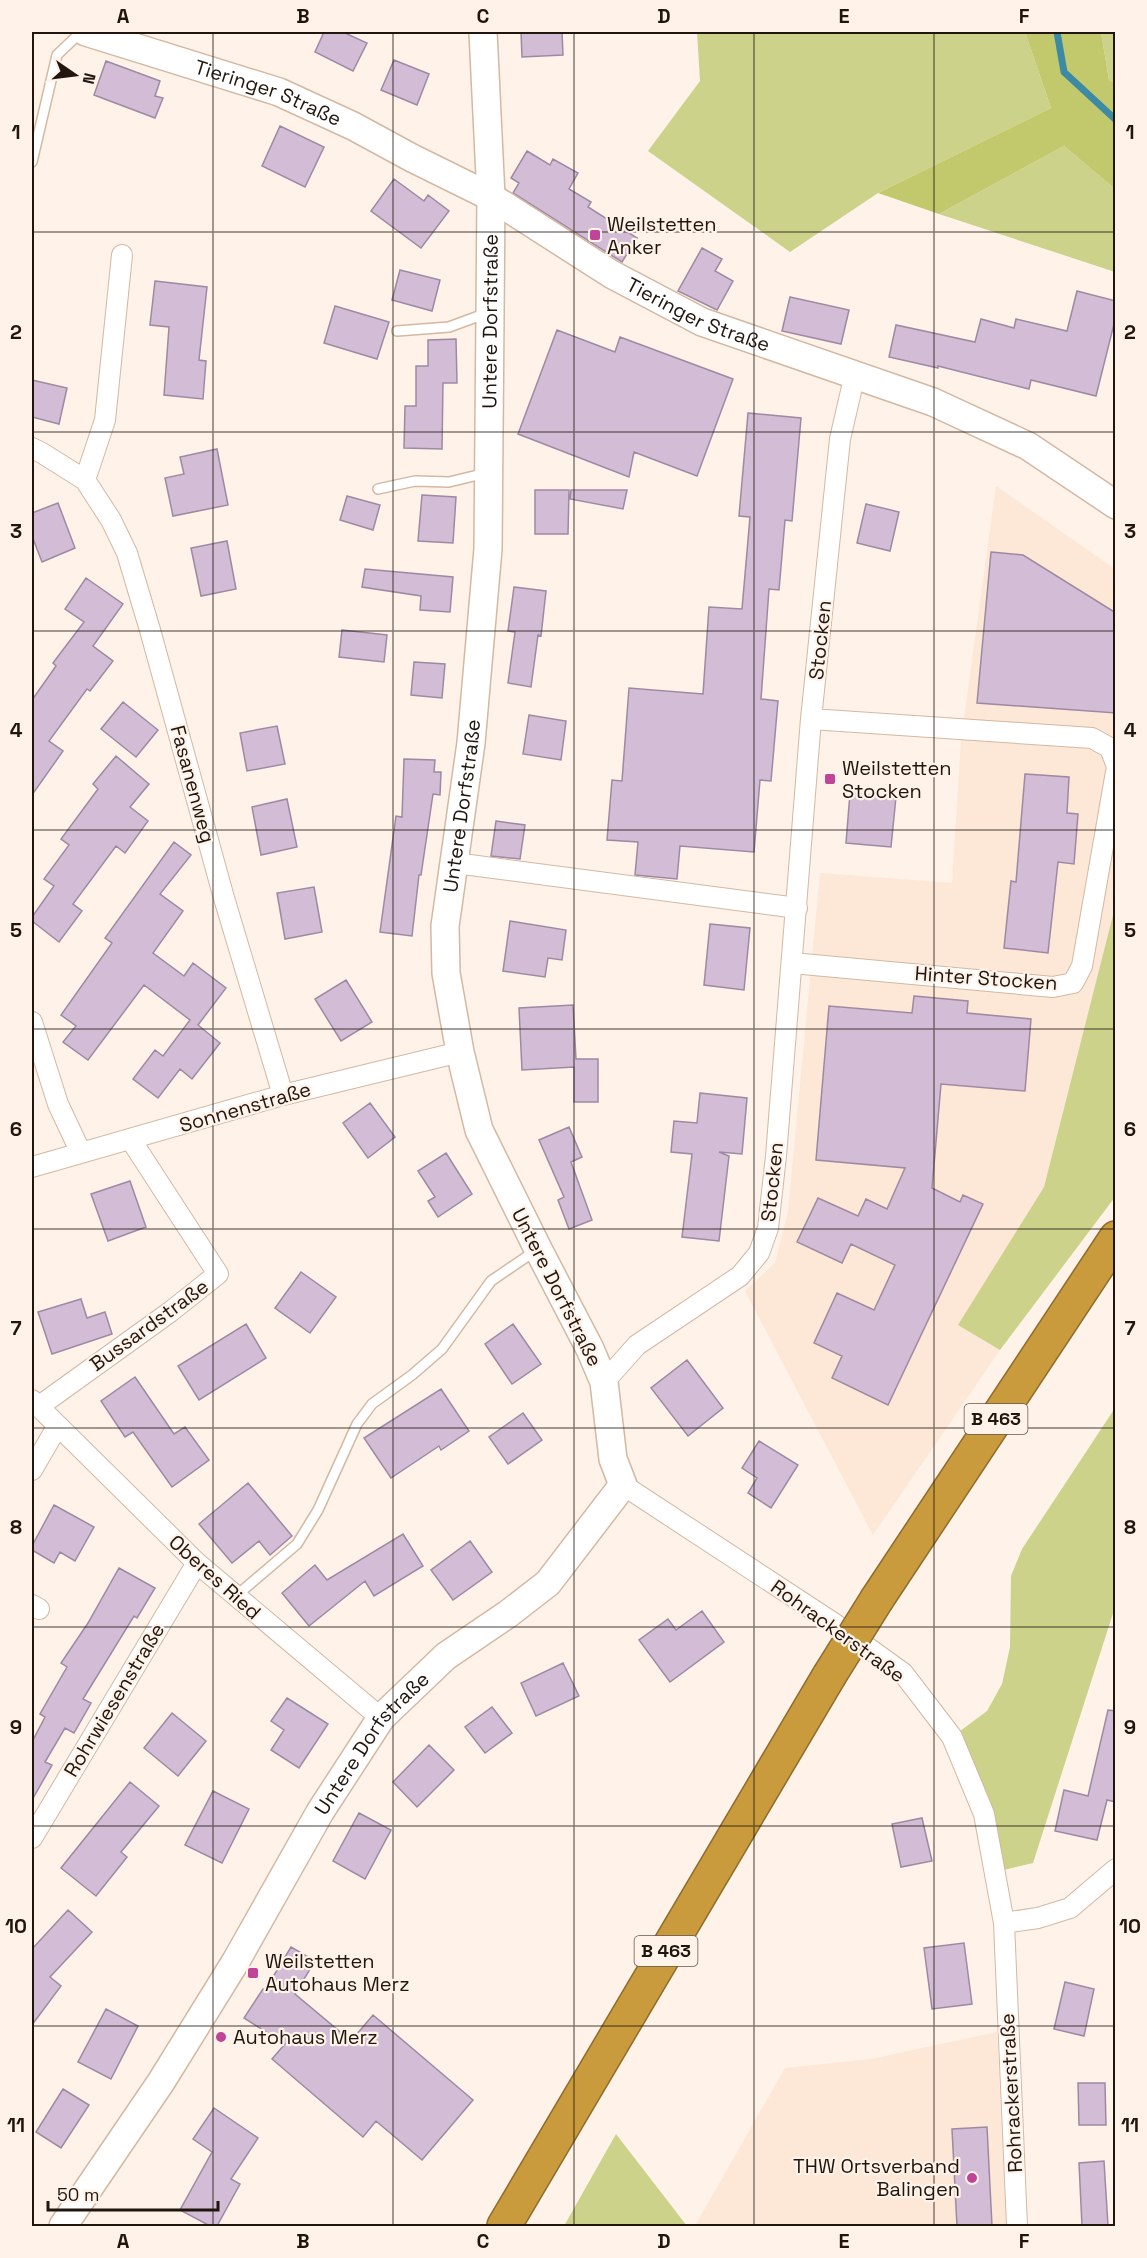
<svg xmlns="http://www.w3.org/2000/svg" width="1147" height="2258" font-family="'Space Grotesk',sans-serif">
  <rect width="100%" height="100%" fill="#fef2e9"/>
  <!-- built -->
  <path fill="#fde7d6" d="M996,486l119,83v338l-71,280 -85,138 41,25 -127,185 -128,-244 30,-28 13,-51 32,-339 132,10 9,-143z
    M997,2032l9,194h-311l90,-158 86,-9z"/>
  <!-- green -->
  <path fill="#ccd289" d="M697,32h328l26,76 -173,85 -88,59 -142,-101 52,-70z
    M1101,32h14v51l-6,-3z
    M1064,146l51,43v83l-176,-58z
    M1115,907v290l-115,153 -42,-25 86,-138z
    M1115,1408v199l-82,256 -29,7 -52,-133 35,-26 15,-27 8,-37 1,-71 11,-27z
    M616,2134l71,92h-123z"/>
  <!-- forest -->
  <path fill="#c2c96c" d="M1025,32h76l8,48 6,3v106l-51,-43 -125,68 -61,-21 173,-85z"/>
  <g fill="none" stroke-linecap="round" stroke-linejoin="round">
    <!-- stream -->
    <path stroke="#3d8aa5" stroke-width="7" d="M1057,32l7,40 52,48"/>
  </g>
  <!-- building -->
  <path fill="#d3bcd6" stroke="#9f89a2" stroke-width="1.5" d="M324,32h19l24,11 -14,28 -38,-19z
    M521,32h41l1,23 -41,2z
    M394,60l35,14 -12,31 -36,-15z
    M106,61l54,20 -5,15 8,2 -8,20 -61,-23z
    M280,126l44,21 -19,40 -43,-21z
    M527,151l23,14 3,-6 25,14 -9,16 22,13 -3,5 49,31 -15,24 -109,-69 6,-10 -8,-5z
    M394,179l30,22 4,-6 21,16 -28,37 -50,-37z
    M702,248l20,11 -7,12 18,10 -16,29 -39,-19z
    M400,270l40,10 -8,31 -40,-11z
    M155,281l52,6 -8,73 7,1 -3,38 -39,-4 5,-68 -19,-2z
    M1077,291l39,10v15l-20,80 -65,-16 -2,9 -91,-23v2l-49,-11 7,-32 79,17 6,-23 33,9 2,-9 51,12z
    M790,297l59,13 -8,34 -59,-13z
    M335,306l54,16 -12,37 -53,-16z
    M557,330l58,22 5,-15 113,42 -36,97 -63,-24 -5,25 -111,-43z
    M456,339l1,44h-14l-1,66 -38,-1 1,-42h11v-40h12v-26z
    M32,380l35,8 -8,36 -27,-7z
    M748,413l53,5 -9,103 -7,-1 -6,70 -10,-1 -8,110 17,2 -7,80 -11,-1 -6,72 -74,-6 -3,33 -42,-4 3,-33 -31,-2 5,-60 10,1 7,-93 74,6 6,-87 33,2 8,-92 -11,-1z
    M217,449l11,56 -55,11 -8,-38 19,-4 -4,-17z
    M535,490h34l-1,44h-33z
    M571,490h56l-4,19 -53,-10z
    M422,495l34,2 -3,46 -35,-2z
    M347,496l33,9 -7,25 -33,-10z
    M58,503l17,45 -33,14 -10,-26v-23z
    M866,504l33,8 -9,39 -33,-8z
    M227,541l9,48 -35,7 -10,-48z
    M991,552l32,3 93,58v100l-139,-10z
    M365,569l88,8 -3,35 -30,-2 1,-14 -59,-9z
    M86,578l37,26 -30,42 20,15 -23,30 -3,-2 -38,52 14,10 -31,44v-95l24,-34 -3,-3 31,-41 -19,-13z
    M514,587l32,4 -5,45 -3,-1 -7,52 -23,-4 7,-51 -7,-1z
    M342,630l45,5 -3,27 -45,-5z
    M414,662l31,2 -3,34 -31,-3z
    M123,702l35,28 -22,27 -35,-28z
    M529,715l37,6 -5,39 -38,-6z
    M277,726l8,38 -38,7 -7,-38z
    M116,756l33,28 -19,23 18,14 -23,32 -9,-7 -43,58 9,7 -23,31 -27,-21v-4l22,-31 -10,-7 25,-34 -8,-6 37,-50 -5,-5z
    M404,759l31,1 -1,12h7l-1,23 -7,-1 -12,81h-2l-7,61 -32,-4 16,-116 6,1z
    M1025,774l44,3 -2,36 11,1 -4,50 -16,-2 -10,91 -44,-5 7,-67 5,1z
    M850,793l46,4 -5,50 -45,-4z
    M287,799l10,48 -36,8 -9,-48z
    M496,821l29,4 -5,34 -29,-3z
    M174,842l17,13 -31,39 23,17 -30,42 31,23 9,-13 33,25 -28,37 22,18 -28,36 -12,-10 -22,29 -25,-19 22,-29 8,6 27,-36 -46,-35 -56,75 -25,-18 13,-16 -15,-11 51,-72 -7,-5z
    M314,887l8,45 -37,7 -8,-46z
    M510,921l56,9 -4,30 -14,-2 -3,19 -42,-6z
    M710,924l40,4 -6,62 -40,-5z
    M346,980l26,42 -31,19 -26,-42z
    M914,996l54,5 -1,12 64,6 -6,72 -84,-7 -9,104 28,14 3,-7 20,9 -95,201 -56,-27 10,-22 -28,-13 23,-50 37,17 21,-45 -44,-21 -9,19 -45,-21 21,-44 40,18 8,-17 21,10 18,-41 -89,-8 13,-154 83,7z
    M573,1005l3,54h22v43h-24v-35l-52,3 -3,-62z
    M700,1093l47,5 -5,56 -23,-2 10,4 -10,85 -37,-4 10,-83 -21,-2 3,-31 23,2z
    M370,1103l25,34 -27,21 -25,-35z
    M569,1127l13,30 -11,5 21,58 -23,9 -11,-29 6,-3 -25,-57z
    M446,1153l26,41 -34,23 -10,-16 7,-4 -17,-26z
    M130,1181l16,46 -38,14 -17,-47z
    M301,1272l35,25 -26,36 -35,-25z
    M81,1299l6,19 18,-6 7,22 -60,20 -14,-42z
    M246,1324l20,34 -67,42 -21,-34z
    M513,1324l28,40 -29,20 -27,-40z
    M687,1360l36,48 -35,28 -37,-48z
    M135,1377l39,57 11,-7 24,33 -37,27 -39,-55 -8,5 -24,-36z
    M441,1389l28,42 -28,19 -2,-4 -48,32 -27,-40z
    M523,1413l19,27 -34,24 -19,-27z
    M759,1441l39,24 -27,43 -23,-15 9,-15 -15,-10z
    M248,1483l44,53 -22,19 -11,-14 -27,22 -33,-39z
    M54,1505l40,22 -19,34 -15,-9 -6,11 -22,-13v-4z
    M403,1534l20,32 -49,30 -9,-15 -56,45 -27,-33 33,-28 12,15z
    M470,1541l22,31 -39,28 -22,-30z
    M119,1568l36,20 -18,30 -3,-2 -51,83 8,4 -17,30 -9,-5 -20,34 7,3 -20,35v-58l13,-25 -5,-3 27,-47 -6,-4 27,-40z
    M702,1611l22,31 -54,40 -31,-42 29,-21 8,11z
    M563,1663l16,33 -43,20 -15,-33z
    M287,1698l41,26 -29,44 -28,-18 13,-20 -13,-9z
    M492,1707l20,26 -27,20 -20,-26z
    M1108,1710l8,1v91l-9,-2 -10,40 -42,-9 9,-41 24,6z
    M172,1713l34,28 -28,35 -34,-28z
    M429,1745l25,25 -37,37 -24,-25z
    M130,1782l29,24 -38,46 6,5 -31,39 -35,-28z
    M213,1791l36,18 -27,54 -37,-18z
    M359,1813l32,17 -26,49 -32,-18z
    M922,1818l10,43 -31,6 -9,-43z
    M68,1910l24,22 -42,45 11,9 -29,39v-76z
    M964,1943l8,61 -40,5 -8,-61z
    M291,1947l24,14 -20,33 56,47 22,-26 100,85 -51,60 -46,-39 -13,16 -91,-78 13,-15 -41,-26 19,-29 2,1z
    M1065,1982l29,7 -10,47 -30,-7z
    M106,2009l32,17 -27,53 -33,-17z
    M1078,2083h27l1,42h-27z
    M63,2089l26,16 -28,43 -25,-16z
    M214,2108l44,30 -27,41 9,5 -23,42h-7l-30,-16 32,-58 -19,-13z
    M987,2127l5,99h-35l-5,-97z
    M1104,2161l4,65h-26l-3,-63z"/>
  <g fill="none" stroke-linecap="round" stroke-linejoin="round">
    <defs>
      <path id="lane" d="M32,162l25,-107 24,-23
        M397,331l52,-4 38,-14
        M378,489l37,-8 34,1 37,-9
        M236,1596l61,-52 21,-34 39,-86 15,-20 40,-29 30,-26 49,-68 44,-30"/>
      <path id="street" d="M32,448l10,5 43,27 26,40 16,33 23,77 74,268 59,197
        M85,480l20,-60 17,-165
        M811,719l281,19 18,10 6,16
        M455,863l342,45
        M792,963l261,24 20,-4 9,-17 34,-194
        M32,1022l26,82 23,49
        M32,1167l251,-72 177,-43
        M604,1382l33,-37 103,-69 19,-23 9,-25 8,-72 35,-437 29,-280 15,-65
        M32,1400l165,163 184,155
        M38,1407l132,-95 48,-38 -87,-134
        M32,1470l25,-43
        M623,1485l212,139 68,49 49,64 32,77 20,109 13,303
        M32,1605l7,4
        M32,1838l165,-275
        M1004,1923l34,-5 32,-10 46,-39"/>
      <g id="secondary">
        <path id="s1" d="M86,32l193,60 74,34 59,32 79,39 120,77 91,48 231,80 95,44 88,59"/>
        <path id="s2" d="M63,2226l98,-144 75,-121 84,-149 61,-94 65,-62 62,-42 40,-31 75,-98 -10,-26 -9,-77 -14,-33 -52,-100 -59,-119 -19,-78 -14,-79 -1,-47 26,-183 17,-194 3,-352 -8,-165"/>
      </g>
      <path id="highway" d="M877,1599l239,-361
        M504,2226l325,-550"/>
    </defs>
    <!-- lane casing -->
    <use href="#lane" stroke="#d4b8a2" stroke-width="12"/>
    <!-- street casing -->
    <use href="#street" stroke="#d4b8a2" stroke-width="22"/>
    <!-- secondary casing -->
    <use href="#secondary" stroke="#d4b8a2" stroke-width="30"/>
    <!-- highway casing -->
    <use href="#highway" stroke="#8e6c2c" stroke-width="36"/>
    <!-- lane -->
    <use href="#lane" stroke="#fff" stroke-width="9"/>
    <!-- street -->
    <use href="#street" stroke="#fff" stroke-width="20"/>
    <!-- secondary -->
    <use href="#secondary" stroke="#fff" stroke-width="27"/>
    <!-- highway -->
    <use href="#highway" stroke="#ca9b3c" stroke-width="33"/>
    <defs>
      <path id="highway-bridge" d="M829,1676l48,-77"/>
    </defs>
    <!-- highway-bridge casing -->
    <use href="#highway-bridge" stroke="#8e6c2c" stroke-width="36" stroke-linecap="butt"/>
    <!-- highway-bridge -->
    <use href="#highway-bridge" stroke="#ca9b3c" stroke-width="33"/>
  </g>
  <!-- grid -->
  <path fill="none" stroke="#20160e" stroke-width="1.5" stroke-opacity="0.55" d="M213,32v2194M393,32v2194M574,32v2194M754,32v2194M934,32v2194M32,232h1084M32,432h1084M32,631h1084M32,830h1084M32,1029h1084M32,1229h1084M32,1428h1084M32,1627h1084M32,1826h1084M32,2026h1084"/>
  <!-- markers -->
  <g fill="#c04596" stroke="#fef2e9" stroke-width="2">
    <rect x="589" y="229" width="12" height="12" rx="3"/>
    <rect x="824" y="773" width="12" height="12" rx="3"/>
    <rect x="247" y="1967" width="12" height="12" rx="3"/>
    <circle cx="221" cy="2037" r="6"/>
    <circle cx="972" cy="2178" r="6"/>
  </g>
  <g text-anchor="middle" stroke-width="4.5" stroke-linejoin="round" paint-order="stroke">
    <!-- shield labels -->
    <g fill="#fef2e9" stroke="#635850" stroke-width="1.5">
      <rect x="964.5" y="1404" width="63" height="30" rx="4.5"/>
      <rect x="634.5" y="1936" width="63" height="30" rx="4.5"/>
    </g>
    <g font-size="18" font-weight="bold" fill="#20160e">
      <text x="996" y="1425">B 463</text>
      <text x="666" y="1957">B 463</text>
    </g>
    <!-- street labels -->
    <g font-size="20" fill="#20160e" stroke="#fef2e9">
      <text dy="7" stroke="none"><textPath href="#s1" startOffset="192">Tieringer Straße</textPath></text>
      <text dy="7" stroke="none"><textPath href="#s1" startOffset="678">Tieringer Straße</textPath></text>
      <text dy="7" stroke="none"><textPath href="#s2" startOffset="2140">Untere Dorfstraße</textPath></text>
      <text transform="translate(820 640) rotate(-84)" y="7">Stocken</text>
      <text transform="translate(193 784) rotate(75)" y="7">Fasanenweg</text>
      <text dy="7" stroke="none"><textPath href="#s2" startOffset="1654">Untere Dorfstraße</textPath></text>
      <text transform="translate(986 978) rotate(4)" y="7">Hinter Stocken</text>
      <text transform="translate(245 1107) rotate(-16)" y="7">Sonnenstraße</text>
      <text transform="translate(772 1182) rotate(-84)" y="7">Stocken</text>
      <text transform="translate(557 1287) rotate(63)" y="7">Untere Dorfstraße</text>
      <text transform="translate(149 1325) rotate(-36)" y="7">Bussardstraße</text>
      <text transform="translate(215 1577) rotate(42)" y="7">Oberes Ried</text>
      <text transform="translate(838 1631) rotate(36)" y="7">Rohrackerstraße</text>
      <text transform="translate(114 1700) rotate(-59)" y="7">Rohrwiesenstraße</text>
      <text dy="7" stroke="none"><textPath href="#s2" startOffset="574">Untere Dorfstraße</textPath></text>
      <text transform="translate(1011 2093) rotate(-93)" y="7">Rohrackerstraße</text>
    </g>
    <!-- poi labels -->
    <g font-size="20" fill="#20160e" stroke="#fef2e9" text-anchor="start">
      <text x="607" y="231">Weilstetten<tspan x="607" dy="23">Anker</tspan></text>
      <text x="842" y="775">Weilstetten<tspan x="842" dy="23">Stocken</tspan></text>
      <text x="265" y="1968">Weilstetten<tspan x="265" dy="23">Autohaus Merz</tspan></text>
      <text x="233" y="2044">Autohaus Merz</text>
      <text x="960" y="2173" text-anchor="end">THW Ortsverband<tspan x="960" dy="23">Balingen</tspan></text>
    </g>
  </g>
  <!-- border -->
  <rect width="1147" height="2258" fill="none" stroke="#fef2e9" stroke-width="66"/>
  <!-- north arrow -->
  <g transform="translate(75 75) rotate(104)" stroke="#fef2e9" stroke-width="4.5" paint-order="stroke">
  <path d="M0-4.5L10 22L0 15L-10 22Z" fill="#20160e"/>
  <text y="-9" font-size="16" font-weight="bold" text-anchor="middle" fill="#20160e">N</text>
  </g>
  <!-- scale -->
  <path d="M48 2201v9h170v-9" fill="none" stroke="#20160e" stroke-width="3"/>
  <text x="57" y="2201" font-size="18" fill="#20160e" stroke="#fef2e9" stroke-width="4.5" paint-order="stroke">50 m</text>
  <rect x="33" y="33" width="1081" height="2192" fill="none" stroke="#20160e" stroke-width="2"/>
  <g font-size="20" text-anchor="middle" font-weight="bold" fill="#20160e">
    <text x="123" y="23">A</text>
    <text x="303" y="23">B</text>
    <text x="483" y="23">C</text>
    <text x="664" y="23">D</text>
    <text x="844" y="23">E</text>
    <text x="1024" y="23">F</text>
    <text x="16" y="139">1</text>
    <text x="1130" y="139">1</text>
    <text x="16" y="339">2</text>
    <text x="1130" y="339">2</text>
    <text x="16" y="538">3</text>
    <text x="1130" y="538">3</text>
    <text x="16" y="737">4</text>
    <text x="1130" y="737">4</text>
    <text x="16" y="937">5</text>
    <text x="1130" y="937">5</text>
    <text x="16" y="1136">6</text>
    <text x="1130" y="1136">6</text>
    <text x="16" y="1335">7</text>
    <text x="1130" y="1335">7</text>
    <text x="16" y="1534">8</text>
    <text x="1130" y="1534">8</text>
    <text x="16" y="1734">9</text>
    <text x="1130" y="1734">9</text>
    <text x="16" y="1933">10</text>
    <text x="1130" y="1933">10</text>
    <text x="16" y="2132">11</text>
    <text x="1130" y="2132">11</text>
    <text x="123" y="2248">A</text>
    <text x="303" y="2248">B</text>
    <text x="483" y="2248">C</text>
    <text x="664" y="2248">D</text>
    <text x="844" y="2248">E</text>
    <text x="1024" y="2248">F</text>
  </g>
</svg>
